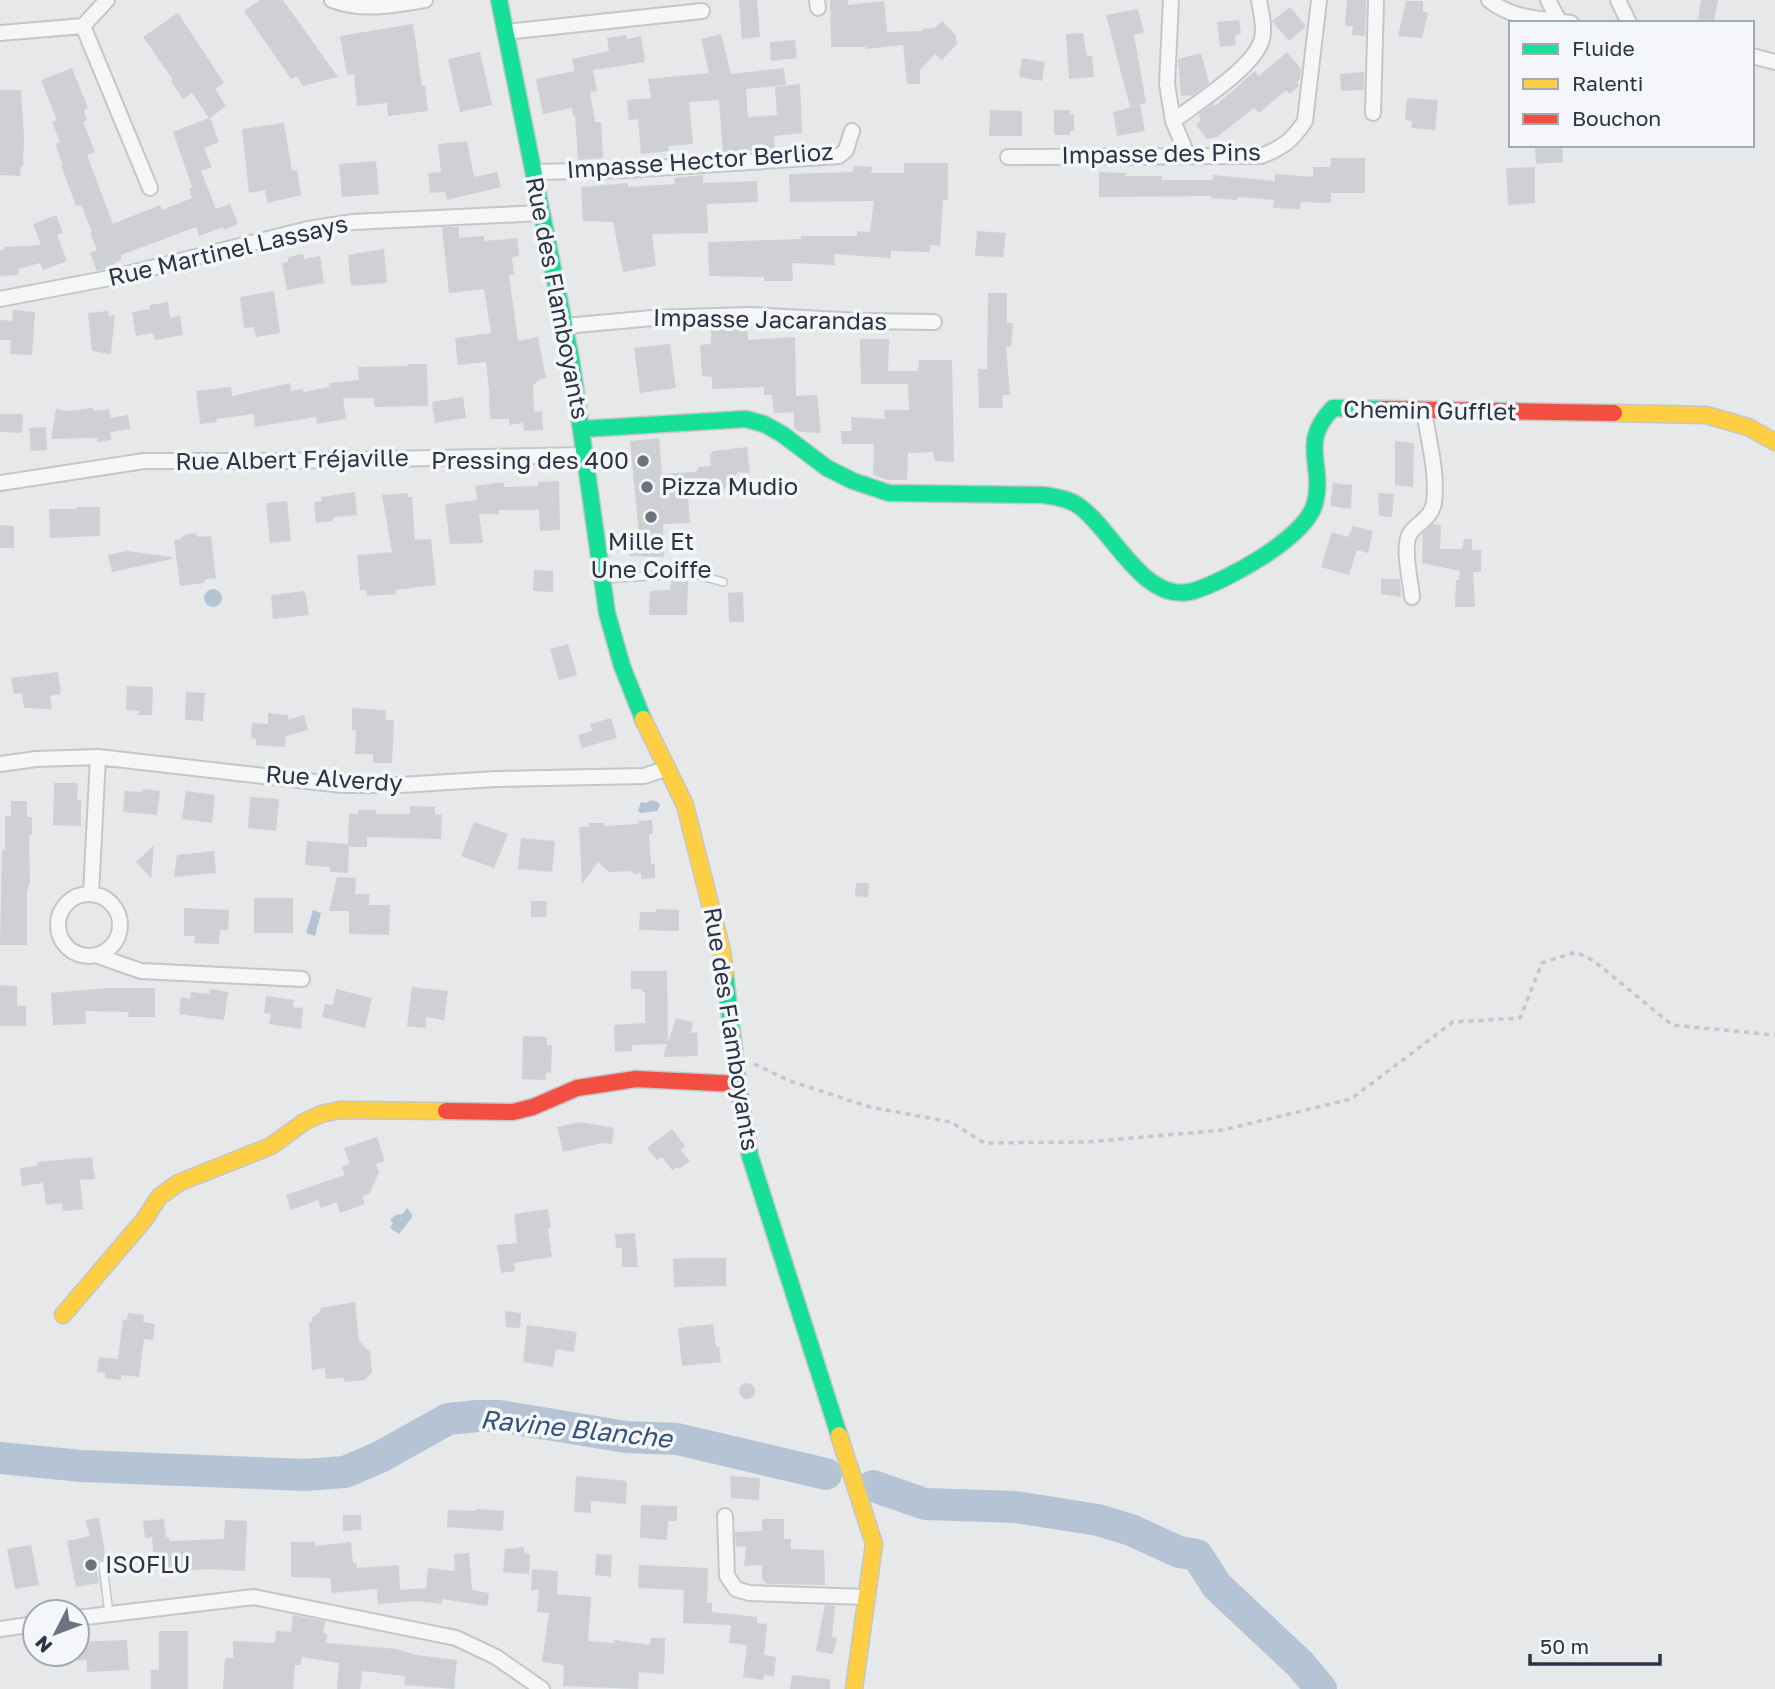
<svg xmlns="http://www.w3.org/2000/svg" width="1775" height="1689" font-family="'Golos Text',sans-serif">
  <rect width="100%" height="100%" fill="#e6e8ea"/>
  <!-- water -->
  <path fill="#b4c4d5" d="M204 598a9 9 0 1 1 18 0a9 9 0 1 1-18 0Z
    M651,800l7,2 2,3 -3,6 -16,2 -3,-2 3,-9 5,1z
    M313,910l8,3 -6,23 -9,-3z
    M407,1208l6,8 -14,18 -9,-6 3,-5 -3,-3 6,-5 7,-1z"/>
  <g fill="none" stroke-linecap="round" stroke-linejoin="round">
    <!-- river -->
    <path stroke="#b4c4d5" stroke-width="32" d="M0,1458l81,8 224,9 40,-3 35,-15 68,-38 30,-3h21l127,21 51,2 149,35
      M873,1486l52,18 91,3 82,13 33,10 48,22 18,3 20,31 83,78 21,25"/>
  </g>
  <!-- building -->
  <path fill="#ced0d3" d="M260,0h23l55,77 -35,9 -6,-10 -6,3 -47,-68z
    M739,0h18l3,37 -18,2z
    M830,0h18v5l36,-4 3,31 35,-1v-2l13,-1 7,-7 14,14 1,9 -15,16 -7,-6 -15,16v14h-13l-4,-39 -37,4v-2h-35z
    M1347,0h19l-1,36 -13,-1 1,-9h-8z
    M1701,0h17l-4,21 -16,-2z
    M1406,1h17v10l5,2 -6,25 -24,-2z
    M1290,7l16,19 -17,15 -17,-20z
    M1138,9l6,23 -10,3 12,68 -16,4 -24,-92z
    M178,13l46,70 -9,6 11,17 -16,12 9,24 -15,6 8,19 -11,4 15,38 14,-5 8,20 -14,6 -1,-3 -24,9 -3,-9 -75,28v5l-7,3 1,3 -18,5 -7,-18 7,-3 -7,-17 2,-1 -11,-27 -5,1 -15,-41h2l-8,-21 5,-2 -8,-20 5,-2 -16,-40 31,-12 16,40 -4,2 3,10 -4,2 12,30 -8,3 26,69 47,-19 2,5 30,-12 -3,-10 3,-1 -19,-55 36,-14 -17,-25 -9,6 -12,-18 2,-1 -30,-43z
    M1239,20l2,14 -6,1 1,10 -16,2 -3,-25z
    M413,24l9,62h3l3,25 -40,5 -1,-13 -30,3 -3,-32 -7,1 -7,-39z
    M1083,33l4,23h5l2,21 -25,2 -3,-45z
    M721,34l10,40 53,-6 2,17 -40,4 2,28 29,-2 -2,-28 25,-3 2,49 -28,3 1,12 -52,6 -4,-54 -30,2 4,42 -25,2 1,5 -28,3 -3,-35 -9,1 -2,-20 24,-2 -3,-19 61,-6 -8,-34z
    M626,35l1,4 14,-3 4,26 -52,8 4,21 -7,1 5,30h6l2,36 -25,2 -3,-45h-2l-1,-7 -29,6 -7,-35 39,-8 -3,-12 37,-8 -2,-13z
    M795,40l2,18 -26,3 -1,-19z
    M480,52l12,53 -32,7 -12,-53z
    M1287,52l14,17 -1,10 -3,3 2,4 -9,8 -4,-4 -27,23 -5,-5 -37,29 -10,2 -11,-14 4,-4 -1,-7 15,-11 1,3 40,-35 4,5z
    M1201,53l8,30 -16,12 -12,1 -3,-37z
    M1022,58l23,4 -3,19 -23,-4z
    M1364,72v18l-23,1 -1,-17z
    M0,90h21l3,48 -1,28h-2l-1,10 -20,-1z
    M1407,98l31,2 -3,30 -24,-2 1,-7 -7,-1z
    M1140,105l5,26 -28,5 -4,-24z
    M990,110l32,1v25h-33z
    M1054,110h16v5l4,-1v17h-4v4h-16z
    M284,123l8,48 5,-1 4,25 -34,8 -2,-13 -16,3 -7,-64z
    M467,141l7,36 23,-5 4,15 -54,13 -2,-8 -15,1 -2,-20 13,-1 -3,-28z
    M1562,146l1,16 -27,2 -1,-16z
    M1331,158h34v35h-34v10l-30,-1 -1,7 -27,-1 1,-8 -37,-3v3l-26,-2v-2l-112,1v-25l27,1 -1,3h37v4h51v-5l62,6v-7l38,3v-10h17z
    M376,161l3,33 -37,3 -3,-33z
    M904,163h44v37h-5l-3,46 -10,-1v7l-39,-1v7l-57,-4 1,11 -43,-2 1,18h-29v-4l-55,-1 -1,-34 93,-3v-3h56v-5l13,1 4,-31 -84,1 -1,-28 64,-2 1,-6 18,1 -1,6h33z
    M1535,167v36l-27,2 -2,-37z
    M703,175v8l54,-2 1,21 -51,2 1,29 -56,1 4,32 -33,6 -10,-50 -30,-1 -2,-34 47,-4v4l47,-3 -1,-6z
    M56,215l7,18 -6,2 10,26 -24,9 -3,-7 -22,6v6l-18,1v-26h4v-3l37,-2 -8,-21z
    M442,227h17v11l25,-2v5l33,-3 2,18 -7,1 2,18h-5l9,66 20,-4 8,41 -6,1 -7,7 1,26 8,-1 1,19 -19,1 -1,-8 -14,2v-6h-19l-1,-18h1l-4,-39 -28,3 -3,-27 36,-5 -7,-44 -35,4z
    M977,231l29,2 -3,24 -28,-1z
    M384,249l3,34 -36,3 -3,-31z
    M303,254l1,5 16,-3 4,27 -37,7 -5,-27 6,-1v-5z
    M274,291l6,42 -24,4 -2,-10 -10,1 -4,-31z
    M988,293h19v30h6l-2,24h-5l4,48h-8l1,13h-24l-1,-39h9z
    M168,302l2,16 10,-2 3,19 -28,5 -2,-7 -17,3 -4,-24 18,-3v-4z
    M13,310l22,2 -3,43 -22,-1 1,-14h-11v-20l12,1z
    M108,311l1,5 6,-1 -4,37 -1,2 -18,-3 -4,-38z
    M747,325l1,15 47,-3 1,59 21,-1 4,38 -21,-1 -6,-4v-16l-20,1 -2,-18h-8v-8l-52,2v-12l-10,-1 -2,-31 11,-1v-18z
    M860,339h29l-1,32h30l1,-11h33l2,102 -19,-1 -2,-9 -25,1 -1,27h-19l-15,-5 1,-31h-32l-1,-13h11l-1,-14 34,2 -1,-9h25l-1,-26h-47z
    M670,344l6,44 -36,5 -6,-45z
    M408,364h19l1,42 -54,1v-9h-31l3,21 -29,5 -1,-7 -61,10 -1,-13 -38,5 1,3 -17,2 -4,-33 35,-4 1,9 58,-13 1,8 12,-2v3l27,-5 -1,-4 30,-3 -1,-13 50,-1z
    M463,397l3,21 -31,5 -3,-21z
    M93,408v3l16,-2 2,9 17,-3 2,14 -20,3 1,8 -14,2v-4l-46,1 5,-30 13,2z
    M0,414h23l-1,19 -22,-1z
    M46,427l1,23 -16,1 -2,-23z
    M659,438l3,36 34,-2 3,-5 12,-1 -1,-11 3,-4 34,-4 3,26 -12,-1 -17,21 -33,3 2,27 -27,1 1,33 -34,-1 -1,-21h10l-9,-94z
    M1395,441l19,2 -1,44 -18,-2z
    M559,481l1,49 -20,1 -1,-21h-40v4h-20l4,29 -33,1 -5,-40 32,-4 -2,-14 29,-4v5l34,-1v-4z
    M1333,483l19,2 -1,24 -21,-3z
    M355,492l2,23 -24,2v4l-17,2 -2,-21 8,-1 -1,-4z
    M408,493v4h4l3,43 16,-1 5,46 -41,5 1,4 -29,2 -1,-6h-6l-3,-35 35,-3 -10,-57z
    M1378,493l16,1 -2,23 -13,-1z
    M287,501l4,40 -21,2 -4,-40z
    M77,507h23v29l-50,2 -1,-29h28z
    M1433,524l8,1 -1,24h22l2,-10h8v11h9v22h-8l2,35h-20l1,-27h3l1,-9 -38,-8 1,-30z
    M0,525l14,1v22h-14z
    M1353,526l20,5 -5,22 -11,-3 -8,25 -28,-8 11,-35 16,5z
    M195,533l4,4 12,-1 5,42 -10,1 -3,4 -23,3 -6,-46 7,-1 3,-4z
    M127,551l45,6v2l-60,13 -4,-17z
    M534,570l19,1v21l-20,-1z
    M1381,579h19l1,18 -20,-3z
    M688,580l-1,35h-38l1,-24 20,-1 1,-9z
    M305,591l4,24 -36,4 -2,-24z
    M743,592l1,30h-15l-1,-29z
    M568,644l9,31 -18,5 -9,-31z
    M58,672l3,22 -11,2 2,13 -28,-1 -2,-15 -8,1 -3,-16z
    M127,686l26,1 -1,28h-14l1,-4 -13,-1z
    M186,692l19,1 -2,28 -18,-1z
    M352,708l33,2 1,10h8l-2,43h-19v-9h-18l1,-24h-4z
    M268,713l20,2v5l16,-5 4,15 -22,6 -1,11 -29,-2v-6l-5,-1 1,-15 16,1z
    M611,718l6,20 -35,10 -4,-13 14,-4 -2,-7z
    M54,783h24l-1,17h4v26l-28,-1z
    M143,789l17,2 -3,24 -34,-3 2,-21 17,1z
    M186,791l29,4 -3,28 -30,-4z
    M250,797l29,2 -3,32 -28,-3z
    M11,801h16v16h5v18h-3l1,47 -3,10v53h-27l2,-95h3v-34h6z
    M410,806l25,1v7l7,1 -1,24 -74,-2v10h-18l-1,26 -18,-1v-5l-25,-2 2,-24 41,3 1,-30h9v-4h18v4h34z
    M652,820l1,14h-4l2,30h4v14l-14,1v-6l-8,1v-3l-24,1 -11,-10 -16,22 -3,-57h10v-4h15v3l35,-2 -1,-3z
    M474,822l34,12 -14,34 -33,-12z
    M521,838l34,3 -3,31 -34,-3z
    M154,845l-3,33 -15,-16z
    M214,851l2,22 -42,4 3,-22z
    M337,877l19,1 -1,16h14v11h21l-1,30 -40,-1v-23h-20z
    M856,883h13l-1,14 -13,-1z
    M254,898h39v35h-39z
    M531,901h16l-1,16h-15z
    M184,908l45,2 -1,20h-8l-1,14 -25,-1 1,-7h-11z
    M656,909l23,1v21l-40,-1 1,-18h16z
    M631,971h36l1,71 8,-24 17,4 -2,11 6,-1 1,24 -35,1 4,-13 -35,1v6l-17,1 -1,-27 31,-2v-31h-3v-3h-11z
    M0,985l17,1v20h9v20h-26z
    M412,987l36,4 -4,29 -18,-3v11l-19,-2z
    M109,988h46v29h-27l1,-5 -44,-1 1,13 -33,1 -2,-32z
    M210,989l18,3 -4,28 -45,-6 2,-17 9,2 1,-7 18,2z
    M336,989l36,9 -7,30 -43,-11 3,-13 8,1z
    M266,996l28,4 -1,7 10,1 -2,21 -32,-5 2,-10 -7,-1z
    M523,1036l24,1v8h5l-1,28 -5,-1v8l-24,-1z
    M580,1122l34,6 -2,16 -10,-1 -39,9 -6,-25z
    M672,1129l13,17 -4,4 9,11 -11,8 -2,-2 -5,3 -10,-13 -5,3 -10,-12z
    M377,1137l8,24 -9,3 3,8 -9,21 -8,3 3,8 -25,9 -3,-11 -16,6 -3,-8 -27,10 -5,-15 59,-20 -3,-8 8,-3 -6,-16z
    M92,1157l3,22 -15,1 3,29 -20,2 -1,-8 -16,2 -3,-22 -21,3 -2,-18 17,-2v-4z
    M548,1209l3,19 -3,1 4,28 -38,6 1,8 -14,2 -4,-28 20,-2 -3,-29z
    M635,1233l3,34h-16v-19h-6l-1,-14z
    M686,1258h40v28l-52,1 -1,-28z
    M355,1302l4,39 11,11 2,20 -7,8 -21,2v-4l-18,1 -1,-11 -13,2 -3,-48h3v-4l9,-7 -1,-3z
    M505,1311l16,2 -1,15 -14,-1z
    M128,1313l16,2 -1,7 12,2 -2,16 -9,-1 -5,38 -18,-2v5l-16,-2v-5l-8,-1 2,-15 19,2 5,-39h4z
    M713,1324l3,23 3,-1 2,16 -39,4 -4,-38z
    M527,1325l50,7 -3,20 -18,-3 -3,18 -30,-5z
    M739 1391a8 8 0 1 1 16 0a8 8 0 1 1-16 0Z
    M576,1476l51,5 -1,23 -35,-3v12l-17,-1z
    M730,1476l30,2 -1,22 -28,-2z
    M641,1505l36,1v15h-9l-1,19 -27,-2z
    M476,1509l28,2 -1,20 -56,-4 1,-17 28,1z
    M343,1515h18v15l-18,1z
    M99,1518l7,41 -10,2 -3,-11 6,33 -23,4 -9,-46 23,-5 -5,-16z
    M164,1519l2,18h3v4l55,-2 1,-19 22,1 -2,50 -36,-2 -22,2v-3l-32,2 -3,-33 -7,1 -2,-17z
    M762,1519h22v20h7v10l33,1 1,35 -58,-1 -5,-5v-14l-18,1 2,-19 -10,-1 -1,-14 27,-1z
    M291,1542h24v4l36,-4 2,21h3l1,5 42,-3 1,25 26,-2 2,-20 27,3 -1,-17 15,-1 3,37 17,3 -2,13 -45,-7v5l-25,-3 -39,3 -1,-15 -45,4 -2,-15 -39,-1z
    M31,1545l8,40 -24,4 -8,-40z
    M524,1547v5l6,2 -1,20 -26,-2 2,-23z
    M596,1554l16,1 -1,22 -16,-2z
    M639,1565l69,3 -1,35h5v9l45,5v6l10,1 -3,31 12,2 -2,19 -10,-1 -1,5 -20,-3 4,-32 -18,-2 2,-18 -48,-2 1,-33 -46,-2z
    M532,1569l26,2 -1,23 34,3 -3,44 26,2v-3l36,5 1,-7h14l-1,36 -25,-2 -1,17 -75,-3 1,-21 -22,-3 7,-49 -12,-1 2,-22h-8z
    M825,1605l10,1 -3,31 5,1 -4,16 -17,-3z
    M293,1615l32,6 -2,12 4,1 -1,9 71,6 19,6 41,5 -3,29 -50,-4 1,-9 -43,-5 -2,18h-23l2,-26 -37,-6 -1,8h-6l-2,24h-70l2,-31h8v-17l42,2 1,-12 15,1z
    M159,1631h29v58h-37v-19h8z
    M127,1640l2,30 -42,2v-12l-9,1 -1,-19z
    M792,1675l38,4v10h-40z"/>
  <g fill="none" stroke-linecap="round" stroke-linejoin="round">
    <defs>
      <path id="lane" d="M603,579l88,-6 32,9
        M103,1565l6,49"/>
      <path id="street" d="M332,0c32,12 61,5 93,0
        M817,0l1,8
        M1171,0l-4,84 6,37 14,33
        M1489,0c23,19 53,19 82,23
        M1548,0l11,21
        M1618,0l11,23
        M83,26l67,162
        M505,32l197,-21
        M0,33l83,-7 24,-26
        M1752,56l23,6
        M1373,113l3,-113
        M1173,121c24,-18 82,-54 89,-82 3,-13 -1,-26 -3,-39
        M1008,157l253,-1c21,-8 32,-16 44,-35l14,-121
        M534,172l91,-2 214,-14 7,-6 6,-19
        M0,299l115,-22 193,-48 45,-7 189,-9
        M565,326l88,-8 96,-3 110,6 75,1
        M0,483l144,-22h139l303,-6
        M1412,597c-1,-15 -11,-53 -1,-65 8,-10 20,-14 23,-29 4,-30 -6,-64 -10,-93
        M0,764l36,-5 62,-2 244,28h59l95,-6 148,-3 24,-8
        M58 925a31 31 0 1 1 62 0a31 31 0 1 1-62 0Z
        M91,894l7,-137
        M98,956l43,15 161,8
        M725,1516l2,60 9,13 13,4 118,4
        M77,1618l177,-21 202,41 40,19 46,32
        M0,1629l35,-5"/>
      <path id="fast" d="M499,0l72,359 36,254 15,53 21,53
        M582,429l164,-10 18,5 18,10 45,34 26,13 36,12 155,2c12,2 25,4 35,11 34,24 65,99 114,85 33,-10 113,-53 122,-88 10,-39 -17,-59 18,-95l51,1
        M725,974l13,110 12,72 89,279"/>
      <path id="slow" d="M1614,413l92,2 42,12 27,15
        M643,719l42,86 37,146 3,23
        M63,1315l81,-95 15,-23 19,-14 93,-37 33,-24 17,-8 19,-4 106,1
        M839,1435l35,109 -20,145"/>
      <path id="jam" d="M1384,409l230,4
        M446,1111l67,1 20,-5 44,-19 59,-9 102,5"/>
    </defs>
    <!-- lane casing -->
    <use href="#lane" stroke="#c4c6c8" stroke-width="10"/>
    <!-- street casing -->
    <use href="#street" stroke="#c4c6c8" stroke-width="18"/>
    <!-- fast casing -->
    <use href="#fast" stroke="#c4c6c8" stroke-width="19"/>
    <!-- slow casing -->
    <use href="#slow" stroke="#c4c6c8" stroke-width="19"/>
    <!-- jam casing -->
    <use href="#jam" stroke="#c4c6c8" stroke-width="19"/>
    <!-- path -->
    <path stroke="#c5c6ca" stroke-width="3.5" stroke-dasharray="5 5" stroke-linecap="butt" d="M754,1064l36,17 80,26 81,15 33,21 103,-1 136,-12 128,-31 102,-77 67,-4 22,-55 34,-11 18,9 78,64 103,10"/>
    <!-- lane -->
    <use href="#lane" stroke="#f5f6f7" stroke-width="7"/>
    <!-- street -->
    <use href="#street" stroke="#f5f6f7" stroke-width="14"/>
    <!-- fast -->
    <use href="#fast" stroke="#16e098" stroke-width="16"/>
    <!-- slow -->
    <use href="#slow" stroke="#ffcf43" stroke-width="16"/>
    <!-- jam -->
    <use href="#jam" stroke="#f24e42" stroke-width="16"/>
  </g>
  <!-- markers -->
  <g fill="#6c737f" stroke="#f4f6f9" stroke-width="2.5">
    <circle cx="643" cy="461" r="7"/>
    <circle cx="647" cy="487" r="7"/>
    <circle cx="651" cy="517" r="7"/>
    <circle cx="91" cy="1565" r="7"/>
  </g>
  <g text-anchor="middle" stroke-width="7" stroke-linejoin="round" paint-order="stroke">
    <!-- street labels -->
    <g font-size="24" fill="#2b3445" stroke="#f4f6f9">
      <text transform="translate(1161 154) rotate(-1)" y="8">Impasse des Pins</text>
      <text transform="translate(700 161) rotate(-4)" y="8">Impasse Hector Berlioz</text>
      <text transform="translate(228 251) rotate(-13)" y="8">Rue Martinel Lassays</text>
      <text transform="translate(557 298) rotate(79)" y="8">Rue des Flamboyants</text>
      <text transform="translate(770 320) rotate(1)" y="8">Impasse Jacarandas</text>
      <text transform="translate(1430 411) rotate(1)" y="8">Chemin Gufflet</text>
      <text transform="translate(292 460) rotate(-1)" y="8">Rue Albert Fréjaville</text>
      <text transform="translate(334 779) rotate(4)" y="8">Rue Alverdy</text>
      <text transform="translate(731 1029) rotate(81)" y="8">Rue des Flamboyants</text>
    </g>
    <!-- poi labels -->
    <g font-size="24" fill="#2b3445" stroke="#f4f6f9" text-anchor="start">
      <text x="629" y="469" text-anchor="end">Pressing des 400</text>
      <text x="661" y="495">Pizza Mudio</text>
      <text x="651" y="550" text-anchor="middle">Mille Et<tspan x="651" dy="28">Une Coiffe</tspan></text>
      <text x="105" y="1573">ISOFLU</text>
    </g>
    <!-- water labels -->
    <g font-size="26" font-style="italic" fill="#34527a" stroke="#f4f6f9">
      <text transform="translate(576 1429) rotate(6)" y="9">Ravine Blanche</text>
    </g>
  </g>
  <!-- legend -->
  <rect x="1509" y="21" width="245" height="126" fill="#f4f6f9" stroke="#a4a8b1" stroke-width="2"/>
  <rect x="1523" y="44" width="35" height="10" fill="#16e098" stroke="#a4a8b1" stroke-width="2"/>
  <text x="1572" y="56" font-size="21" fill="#2b3445">Fluide</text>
  <rect x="1523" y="79" width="35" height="10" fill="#ffcf43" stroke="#a4a8b1" stroke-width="2"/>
  <text x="1572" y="91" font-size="21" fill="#2b3445">Ralenti</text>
  <rect x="1523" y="114" width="35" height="10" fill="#f24e42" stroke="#a4a8b1" stroke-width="2"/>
  <text x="1572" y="126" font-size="21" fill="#2b3445">Bouchon</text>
  <!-- north arrow -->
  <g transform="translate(56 1633) rotate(228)"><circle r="33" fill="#f4f6f9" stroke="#a4a8b1" stroke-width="2"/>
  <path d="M0-5L12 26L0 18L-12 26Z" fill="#6c737f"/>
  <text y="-10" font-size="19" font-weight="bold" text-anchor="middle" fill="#2b3445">N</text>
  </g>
  <!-- scale -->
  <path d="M1530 1654v10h130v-10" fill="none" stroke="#2b3445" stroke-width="3.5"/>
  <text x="1540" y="1654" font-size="21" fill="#2b3445" stroke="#f4f6f9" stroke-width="5" paint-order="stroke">50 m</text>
</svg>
